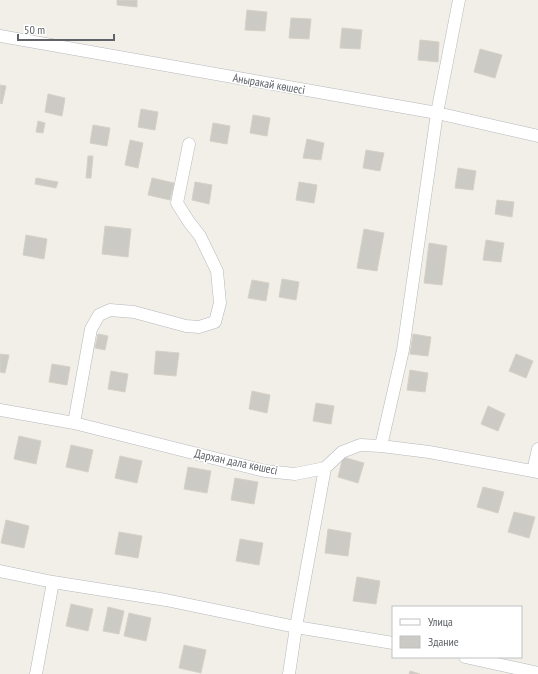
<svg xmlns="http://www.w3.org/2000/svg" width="538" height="674" font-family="'PT Sans Narrow',sans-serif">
  <rect width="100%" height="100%" fill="#f1efe8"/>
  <!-- building -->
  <path fill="#cccac5" stroke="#d6d1c6" d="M117,0h20v7l-20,-2z
    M247,10l20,2 -2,19 -20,-1z
    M291,18l20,1 -2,20 -20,-1z
    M342,28l20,2 -2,19 -20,-1z
    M420,40l19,2 -1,20 -20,-2z
    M480,49l22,6 -7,23 -21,-6z
    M0,85l6,1 -4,18 -2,-1z
    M48,94l17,4 -3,18 -17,-4z
    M141,109l17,3 -3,18 -17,-3z
    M253,115l17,3 -3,18 -17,-3z
    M38,121l7,2 -2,10 -7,-1z
    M213,123l17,3 -3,18 -17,-3z
    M93,125l17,3 -3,18 -17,-3z
    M307,139l17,4 -3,17 -18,-2z
    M130,140l13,3 -5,25 -13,-3z
    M366,150l18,3 -4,18 -17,-3z
    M88,156h5l-2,22h-5z
    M458,168l18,3 -3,19 -18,-2z
    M36,178l22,4 -2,6 -21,-4z
    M152,178l22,5 -4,17 -22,-5z
    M195,182l17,3 -3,19 -17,-4z
    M299,182l18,3 -3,18 -18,-3z
    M497,200l17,2 -2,15 -17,-3z
    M105,226l26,3 -3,28 -26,-3z
    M364,229l20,4 -7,38 -20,-3z
    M26,235l21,4 -3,20 -21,-4z
    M486,240l18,3 -3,19 -18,-2z
    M429,243l18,3 -5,39 -18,-2z
    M282,279l17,3 -3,18 -17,-3z
    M252,280l17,3 -3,18 -18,-3z
    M98,334l10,2 -3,14 -10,-2z
    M413,334l18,3 -3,19 -18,-2z
    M156,351l23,2 -3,23 -22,-2z
    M0,354l9,1 -4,18 -5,-1z
    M516,354l17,7 -7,17 -17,-7z
    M52,364l18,3 -3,18 -18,-3z
    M410,370l18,3 -3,19 -18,-2z
    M111,371l17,3 -3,18 -17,-3z
    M252,391l18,4 -3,18 -18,-4z
    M316,403l18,3 -3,18 -18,-3z
    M488,406l17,8 -7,17 -17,-7z
    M19,436l22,5 -5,23 -22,-5z
    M71,445l22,5 -5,22 -22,-5z
    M120,456l22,5 -5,22 -22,-5z
    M343,457l21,6 -6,20 -20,-6z
    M188,467l23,4 -4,22 -23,-4z
    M235,478l23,4 -4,22 -23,-4z
    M483,487l21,5 -6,21 -21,-6z
    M514,512l21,5 -6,21 -21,-6z
    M6,520l23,6 -5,22 -23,-5z
    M328,529l23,4 -3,23 -23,-3z
    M119,532l23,4 -4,22 -23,-4z
    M240,539l23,4 -4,22 -23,-4z
    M357,577l23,4 -4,23 -23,-3z
    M71,604l22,5 -5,22 -22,-5z
    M108,607l16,4 -5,23 -16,-3z
    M129,613l22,5 -5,23 -22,-5z
    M184,645l22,5 -5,23 -22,-5z
    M410,671l10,3h-11z"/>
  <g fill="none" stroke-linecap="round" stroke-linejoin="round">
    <defs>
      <path id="minor" d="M0,36l437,77 101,23
        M0,410l74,13 191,48 30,3 30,-6 17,-16 18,-7 21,1 48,6 109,20
        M74,423l17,-94 8,-14 11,-5 24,2 52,14 13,1 16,-5 5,-19 -3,-32 -17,-35 -11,-14 -12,-19 12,-59
        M381,446l22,-96 34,-237 22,-113
        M533,471l5,-22
        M0,571l53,11 113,18 130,27 97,16
        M465,657l73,16
        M36,674l17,-92
        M289,674l7,-47 29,-159"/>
    </defs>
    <!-- minor casing -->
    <use href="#minor" stroke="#b5b8bc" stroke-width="13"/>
    <!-- minor -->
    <use href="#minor" stroke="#fff" stroke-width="12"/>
  </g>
  <g text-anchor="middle" stroke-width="3" stroke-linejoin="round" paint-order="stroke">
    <!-- street labels -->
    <g font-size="12" fill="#5f6368" stroke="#fff">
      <text transform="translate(269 84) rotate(10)" y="4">Аныракай көшесі</text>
      <text transform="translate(236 462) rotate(12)" y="4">Дархан дала көшесі</text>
    </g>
  </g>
  <!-- legend -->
  <rect x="392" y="606" width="130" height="52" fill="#ffffff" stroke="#bfc1c3"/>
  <rect x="400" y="619" width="20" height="6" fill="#ffffff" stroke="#bfc1c3"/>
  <text x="428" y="626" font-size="12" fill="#5f6368">Улица</text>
  <rect x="400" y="636" width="20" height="12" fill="#cccac5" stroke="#bfc1c3"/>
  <text x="428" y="646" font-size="12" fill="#5f6368">Здание</text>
  <!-- scale -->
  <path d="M18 34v6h96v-6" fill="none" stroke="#5f6368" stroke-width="2"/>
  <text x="24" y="34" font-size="12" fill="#5f6368" stroke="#ffffff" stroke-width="3" paint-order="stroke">50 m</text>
</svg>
